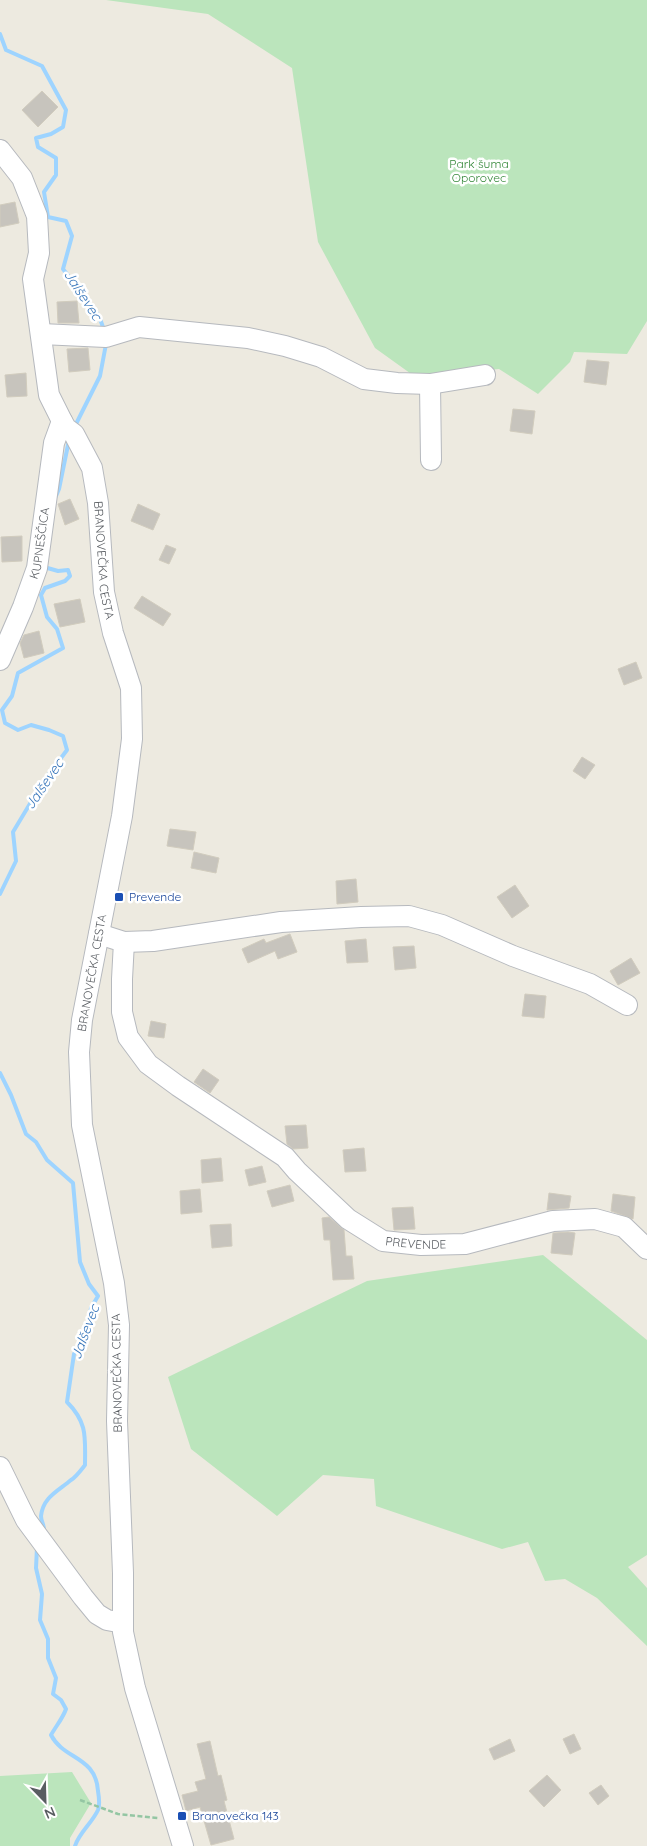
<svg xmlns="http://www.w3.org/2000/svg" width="647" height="1846" font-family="Quicksand,sans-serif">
  <rect width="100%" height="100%" fill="#edeae0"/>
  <!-- green -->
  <path fill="#bbe5bc" d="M106,0h541v321l-20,33 -53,-2 -4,10 -32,32 -39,-25 -85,7 -39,-28 -57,-106 -26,-174 -84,-54z
    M543,1255l104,85v215l-19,12 19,21v58l-50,-48 -32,-19 -20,2 -17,-39 -26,7 -126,-43 -2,-27 -51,-4 -46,41 -86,-67 -23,-72 199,-96z
    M72,1772l19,31 -21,35v8h-70v-70z"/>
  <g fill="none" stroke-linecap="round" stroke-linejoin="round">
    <!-- stream -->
    <path stroke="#9ed4ff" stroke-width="4" d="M0,34l6,16 36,16 24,44 -3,17 -12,7 -15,4 2,9 18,11v17l-12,17 4,25 18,4 6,15 -9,33 36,47 5,14
      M75,426l25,-50 6,-32
      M56,496l3,-7 10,-49
      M0,894l16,-33 -3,-29 30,-50 24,-32 -4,-14 -14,-6 -18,-5 -13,5 -13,-7 -3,-13 10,-14 6,-23 45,-25 -6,-19 -10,-12 -6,-22 4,-7 20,-7 5,-5 -2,-6 -10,1 -14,-4
      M0,1073l11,22 15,39 10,8 11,18 26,23 7,79 9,22 9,12 -7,12 -3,17 -14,29 -7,48c21,21 18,36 18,63 -4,5 -9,12 -14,15 -13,11 -28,17 -30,36 0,6 4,10 3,16
      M37,1547l-1,21 6,26 -2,26 8,19v19l8,20 -3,16 8,6 5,9c-3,9 -10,17 -15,26 13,25 45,21 47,56 1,6 2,14 0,19 -6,13 -19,23 -23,36"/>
  </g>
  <!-- building -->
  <path fill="#c7c4bd" stroke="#d1ccbe" d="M42,91l16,16 -20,20 -16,-17z
    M15,202l4,21 -19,4v-22z
    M77,301l2,22h-21l-1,-21z
    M88,348l2,22 -21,2 -2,-23z
    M587,360l22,2 -3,23 -22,-3z
    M26,373l1,23 -20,1 -2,-22z
    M513,409l22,2 -3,23 -22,-3z
    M70,499l9,20 -14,6 -7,-21z
    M138,504l22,10 -7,16 -22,-9z
    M22,536v25l-20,1 -1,-25z
    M166,545l10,4 -7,15 -10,-4z
    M142,596l29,18 -8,12 -29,-18z
    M80,599l5,23 -25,5 -6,-23z
    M39,631l5,22 -20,5 -4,-15 4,-8z
    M636,662l6,16 -18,7 -6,-16z
    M582,757l13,8 -10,14 -12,-8z
    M170,829l26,3 -3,18 -26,-4z
    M194,852l25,6 -3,15 -25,-5z
    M356,879l2,23 -21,2 -1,-23z
    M515,885l14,21 -17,12 -15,-21z
    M290,934l7,18 -19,7 -3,-8 -27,12 -6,-14 22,-10 2,4z
    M366,939l2,23 -21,1 -2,-22z
    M414,946l2,22 -21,2 -2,-23z
    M631,958l9,15 -22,12 -8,-14z
    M525,994l21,2 -2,22 -22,-2z
    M151,1021l15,3 -2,14 -16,-2z
    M203,1069l16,11 -9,13 -16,-11z
    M306,1125l2,23 -15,1 -6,-5 -2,-18z
    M364,1148l2,23 -21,1 -2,-22z
    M221,1158l2,23 -21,2 -1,-23z
    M262,1166l4,16 -17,4 -4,-16z
    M290,1185l4,16 -22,6 -5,-16z
    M200,1189l2,23 -21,2 -1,-23z
    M549,1193l22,3 -2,12 -22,2z
    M613,1194l22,3 -2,22 -22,-8z
    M413,1207l2,22 -21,1 -2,-22z
    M329,1217l15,13 2,26h6l2,23 -21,1 -3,-40h-6l-2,-22z
    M231,1224l1,22 -20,2 -2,-23z
    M568,1232l7,1 -3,22 -21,-2 2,-20z
    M574,1734l7,15 -11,5 -7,-15z
    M510,1739l5,12 -21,9 -5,-11z
    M210,1741l8,35 3,-1 6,25 -3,1 10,38 -23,6 -11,-38 -14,4 -4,-16 16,-4 -3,-9 11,-3 -9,-35z
    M547,1775l14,15 -17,17 -15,-16z
    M601,1785l8,11 -11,9 -9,-12z"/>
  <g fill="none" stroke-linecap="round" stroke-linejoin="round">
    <defs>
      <g id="minor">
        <path id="s1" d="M0,150l22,28 15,38 2,37 -6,26 16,116 13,26 4,7 8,6 18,34 6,35 6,89 9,41 18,55 1,51 -10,77 -40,204 -3,32 3,73 32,158 5,42 -2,96 6,152v59l12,56 48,158"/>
        <path d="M41,334l65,3 33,-10 109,11 37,8 36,11 43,22 33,4 33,1 55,-9"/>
        <path d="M430,384l1,76"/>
        <path id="s2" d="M0,660l23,-53 14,-39 17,-125 8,-22"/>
        <path id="s3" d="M99,934l25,8 -2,37v33l6,25 20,27 30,22 107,71 12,14 51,48 35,22 38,4 44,-1 88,-23 42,-2 29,8 23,22"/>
        <path d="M124,942l29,-1 128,-19 80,-5 48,-1 33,9 71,31 77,28 37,21"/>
        <path d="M0,1467l26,53 57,77 14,17 10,6 16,3"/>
      </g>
    </defs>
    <!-- minor casing -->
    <use href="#minor" stroke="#b6b9be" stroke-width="22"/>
    <!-- path -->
    <path stroke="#94c6a3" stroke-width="2.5" stroke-dasharray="5 2.5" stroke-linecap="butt" d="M80,1800l38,14 40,4"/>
    <!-- minor -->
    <use href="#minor" stroke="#fff" stroke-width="20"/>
  </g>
  <!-- markers -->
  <g fill="#1a4fb4" stroke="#fff" stroke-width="2">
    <rect x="114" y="892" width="10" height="10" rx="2.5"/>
    <rect x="177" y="1811" width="10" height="10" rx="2.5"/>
  </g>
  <g text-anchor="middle" stroke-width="5" stroke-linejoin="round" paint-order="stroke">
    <!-- park labels -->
    <g font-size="12" fill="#338738" stroke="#fff">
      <text x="479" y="168">Park šuma<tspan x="479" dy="14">Oporovec</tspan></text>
    </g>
    <!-- street labels -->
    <g font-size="12" fill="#595d62" stroke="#fff">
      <text dy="4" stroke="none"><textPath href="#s2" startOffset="124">KUPNEŠČICA</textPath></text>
      <text dy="4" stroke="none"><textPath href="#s1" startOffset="436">BRANOVEČKA CESTA</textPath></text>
      <text transform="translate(92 973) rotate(-80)" y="4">BRANOVEČKA CESTA</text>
      <text dy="4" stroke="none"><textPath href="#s3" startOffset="484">PREVENDE</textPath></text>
      <text transform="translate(117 1373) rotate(-91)" y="4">BRANOVEČKA CESTA</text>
    </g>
    <!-- transit labels -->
    <g font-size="12" fill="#164399" stroke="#fff" text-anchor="start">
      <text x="129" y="901">Prevende</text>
      <text x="192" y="1820">Branovečka 143</text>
    </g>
    <!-- water labels -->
    <g font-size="14" font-style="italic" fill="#3c79bc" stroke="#fff">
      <text transform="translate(83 295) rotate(57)" y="5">Jalševec</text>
      <text transform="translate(44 784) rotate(-56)" y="5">Jalševec</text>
      <text transform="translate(85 1332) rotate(-70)" y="5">Jalševec</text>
    </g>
  </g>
  <!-- north arrow -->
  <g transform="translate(45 1801) rotate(157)" stroke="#ffffff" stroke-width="4" paint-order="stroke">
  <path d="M0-4L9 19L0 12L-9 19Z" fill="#595d62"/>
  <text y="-8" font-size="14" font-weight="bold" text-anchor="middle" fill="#595d62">N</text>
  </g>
</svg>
